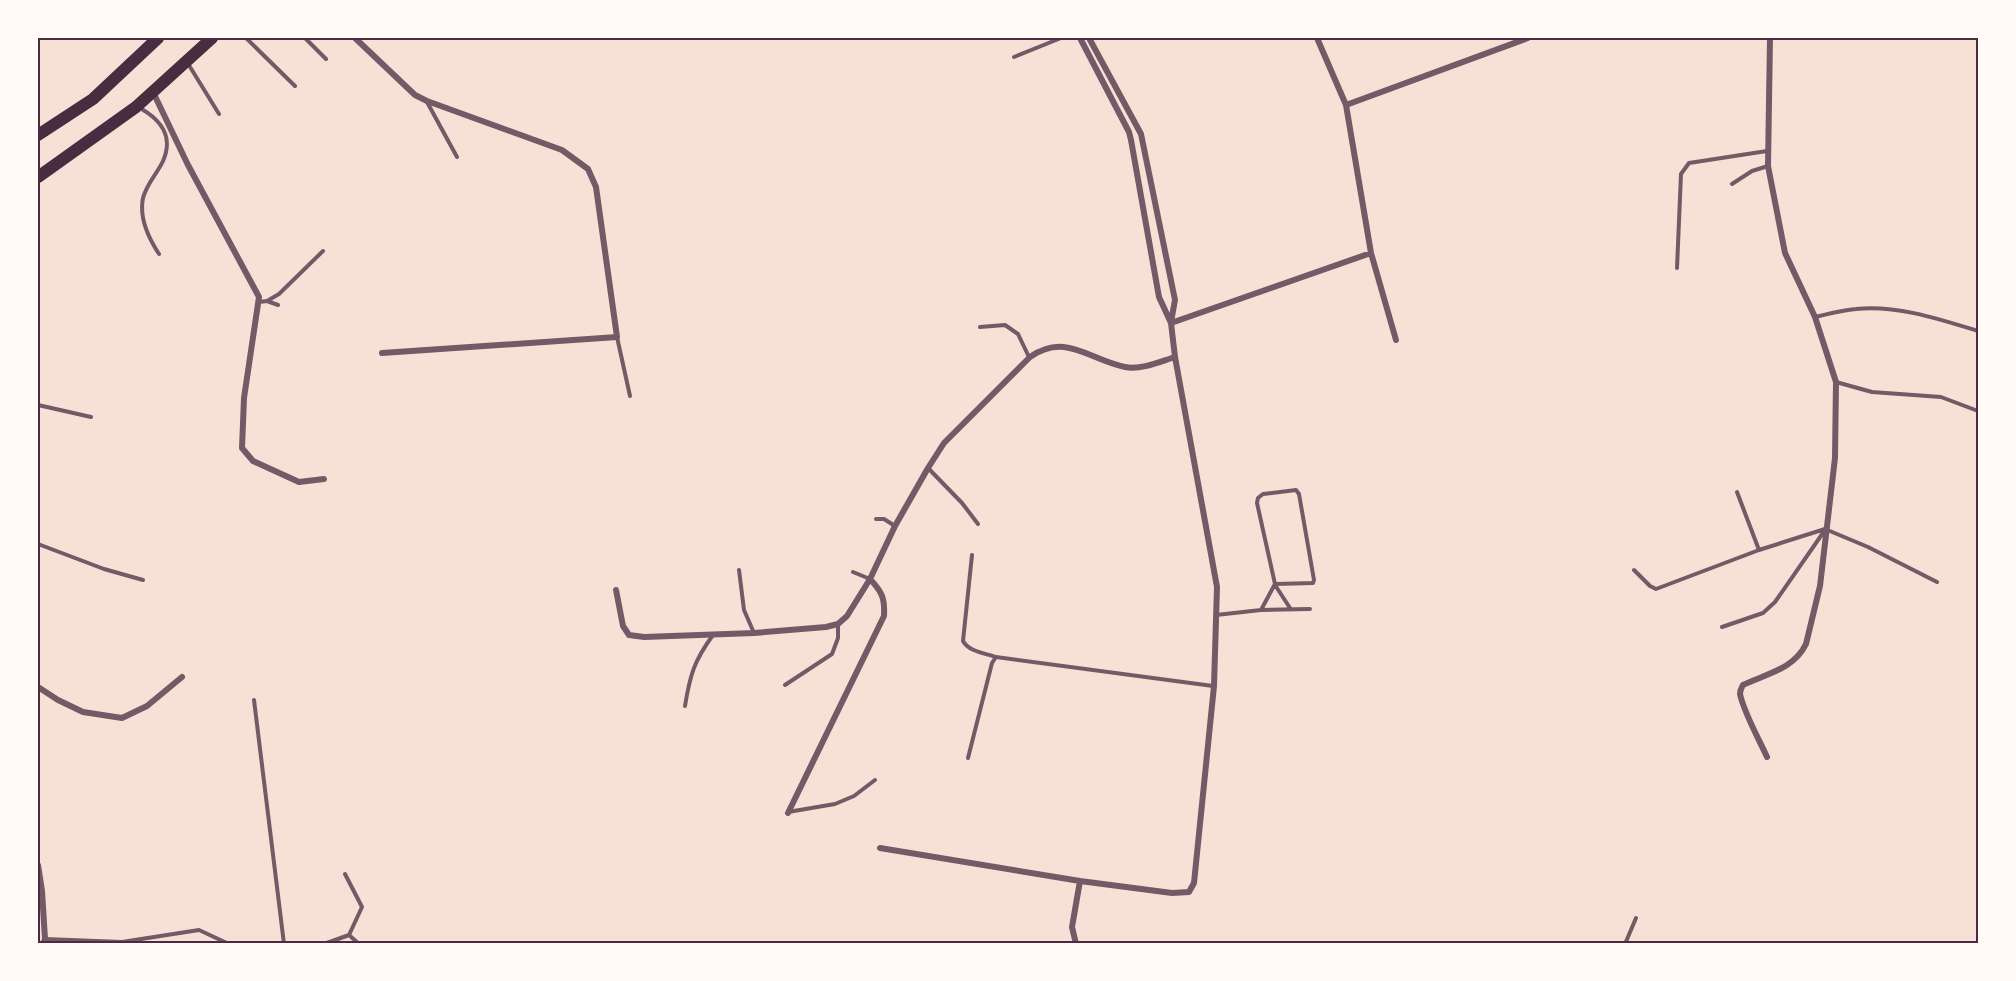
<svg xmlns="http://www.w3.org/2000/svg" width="2016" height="981" font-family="Poppins,sans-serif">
  <rect width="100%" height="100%" fill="#f7e1d7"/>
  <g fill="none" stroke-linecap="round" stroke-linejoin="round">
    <!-- service -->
    <path stroke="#755966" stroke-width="4" d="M246,38l49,48
      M305,38l21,21
      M1014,57l47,-19
      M187,62l32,52
      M427,102l30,55
      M140,108c21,12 34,28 23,53 -6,13 -16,22 -20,37 -4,20 6,41 16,56
      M1732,184l20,-13 16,-5
      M1677,268l4,-94 8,-11 78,-12
      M267,301l12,-7 44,-43
      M259,302l8,-1 11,4
      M1815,317c13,-3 27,-7 41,-8 42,-4 83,10 122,22
      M980,327l25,-2 13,9 11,23
      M617,337l13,59
      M1836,382l36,10 69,5 37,14
      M38,405l53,12
      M928,468l34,35 16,21
      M1737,492l22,58
      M876,519h8l11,7
      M38,544l66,25 39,11
      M972,555l-9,86c6,11 22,12 33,16
      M739,570l5,40 10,23
      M1634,570l16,16 6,3 103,-39 66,-21 43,18 69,35
      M853,572l17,7
      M1275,585l15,23
      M1261,610l14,-26 -18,-81 1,-5 5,-4 33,-4 3,4 15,86 -1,3 -38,1
      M1216,615l45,-5 49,-1
      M1722,627l41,-14 12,-11 50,-72
      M785,685l47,-31 6,-16v-13
      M254,700l30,244
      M685,706c5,-31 9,-45 28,-71
      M968,758l24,-95 4,-6 217,29
      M788,812l47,-8 19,-8 21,-16
      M345,874l17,33 -13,28
      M50,944l-5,-5 77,3 77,-12 30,14
      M324,944l25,-9 10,9
      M1625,944l11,-26"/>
    <!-- minor -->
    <path stroke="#755966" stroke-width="6" d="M355,38l60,57 12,6 135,49 26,19 8,18 21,150 -235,16
      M1089,38l52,96 34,166 -4,22
      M1317,38l29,67 25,148 25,87
      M153,92l35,73 71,132 -15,101 -2,50 11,13 46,21 25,-3
      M1346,105l182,-67
      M1171,323l200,-70
      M616,590l7,36 6,9 15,2 110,-4 72,-6 12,-3 9,-8 23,-37 25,-53 33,-58 16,-25 86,-86c36,-25 59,3 95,10 17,3 34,-5 50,-10
      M38,687l20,13 25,12 39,6 25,-12 35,-29
      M1767,757c-8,-18 -23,-44 -27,-63 0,-4 1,-5 3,-9 23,-11 51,-16 63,-41l14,-58 15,-128 1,-76 -21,-65 -30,-64 -17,-87 2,-128
      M788,813l96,-197c1,-18 -2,-24 -14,-37
      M880,848l200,33 92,12 17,-1 5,-9 20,-197 3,-99 -42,-230 -4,-34 -12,-26 -28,-157 -2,-8 -49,-94
      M38,865l4,26 3,48 -2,5
      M1076,944l-4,-17 8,-46"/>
    <!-- primary -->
    <path stroke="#4a2c40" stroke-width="12" d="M38,135l55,-36 65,-61
      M38,177l98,-70 76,-69"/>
  </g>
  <!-- border -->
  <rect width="2016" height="981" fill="none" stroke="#fffaf5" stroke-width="78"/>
  <rect x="39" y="39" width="1938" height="903" fill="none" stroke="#4a2c40" stroke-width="2"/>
</svg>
